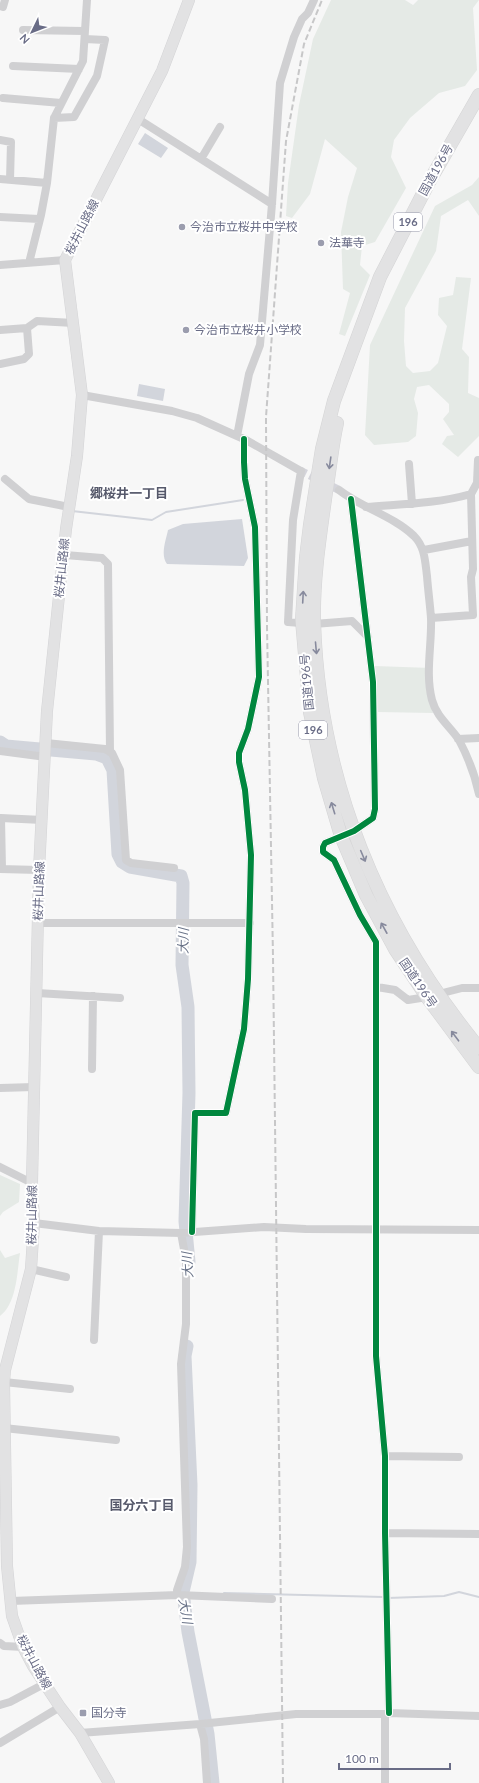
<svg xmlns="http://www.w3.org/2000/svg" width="479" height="1783" font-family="Lato,'Noto Sans JP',sans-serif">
  <rect width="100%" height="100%" fill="#f7f7f7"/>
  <!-- green -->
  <path fill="#e5eae6" d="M331,0h74l8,5 5,-5h61l-6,8 4,62 -12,16 -26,7 -29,25 -16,22 -3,17 15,31 -31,54 -13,4 -2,19 10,10 -25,61 -6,-2 11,-41 -7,-4 -2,-57 7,-35 9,-29 -32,-29 -15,55 -18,24 -6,-2 2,-33 11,-78 14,-66z
    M479,177v39l-11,-16 -27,16 -5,35 -31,57 -1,33 2,25 7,7 17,-2 8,-8 9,-37 -9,-11 1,-17 14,-3 3,-18 15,1 -9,71 7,8 -1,36 11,5v38l-21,21 -16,-13 5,-8 7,-1 -11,-16 6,-7v-8l-20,-19 -12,2 -3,12 4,14 -2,23 -8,6 -34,3 -9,-10 5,-90 65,-139 37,-21z
    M375,666l56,2 -1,31 3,14 -55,-1z
    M0,1175l20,9 -1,18 -16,10 -3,4z
    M0,1250l5,8 15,-5c-3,19 -3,50 -20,63z"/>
  <!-- water -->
  <path fill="#d2d5dc" d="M145,133l23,15 -7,10 -23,-14z
    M139,384l26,5 -2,12 -26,-5z
    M242,519l6,39 -4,8 -77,-2c-7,-9 -1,-24 1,-34l15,-6z"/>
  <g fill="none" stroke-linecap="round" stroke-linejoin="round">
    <!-- stream -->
    <path stroke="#d2d5dc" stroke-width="2" d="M72,511l80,9 14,-8 77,-12
      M224,1593l159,4
      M388,1598l56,-2 15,-4 20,5"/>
    <!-- river -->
    <path stroke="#d2d5dc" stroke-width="13" d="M0,742l6,4 90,8 11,4 6,12 5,84 4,8 8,5 51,9 2,7 -1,82 6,42 1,86 -4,128 4,41
      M187,1346l-2,10 6,129 -1,77 -7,30 5,40 20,102 5,49"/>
    <!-- minor-tunnel -->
    <path stroke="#d4d4db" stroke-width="8" stroke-dasharray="8 4" stroke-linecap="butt" d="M299,470l40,20"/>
    <defs>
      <path id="secondary" d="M109,1783l-29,-50 -20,-26 -27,-41 -10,-19 -11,-31 -5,-50 -3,-184 1,-12 26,-101 3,-46 -2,-40 7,-313 8,-159 19,-182 11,-73 5,-61 -17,-135 97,-189 27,-71"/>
      <path id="trunk" d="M479,95l-50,87 -49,95 -46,124 -12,48 -12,76 -4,33 -4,62 8,92 14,66 17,58 25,59 29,54 32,48 52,70
        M337,423c-5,22 -7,46 -11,69 -6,43 -13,87 -12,130 5,159 65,304 165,426"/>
    </defs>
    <!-- secondary casing -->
    <use href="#secondary" stroke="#d4d4d6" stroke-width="12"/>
    <!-- trunk casing -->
    <use href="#trunk" stroke="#d4d4d5" stroke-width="14"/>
    <!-- minor -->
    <path stroke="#d0d0d2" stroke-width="8" d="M3,7l2,-7
      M23,30l61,1
      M13,66l66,3
      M3,98l58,5
      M54,118l20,-1 23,-41 8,-36 -20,-1
      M138,119l134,85
      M0,140l11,2 -1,38
      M201,159l19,-32
      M0,179l47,4
      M0,217l39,2
      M29,263l12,-48 6,-32 7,-65 29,-57 4,-61
      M0,265l65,-5
      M0,330l27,-2 10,-7 37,2
      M0,364l24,-5 5,-5 -2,-26
      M82,395l90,16 25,7 49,22 53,30
      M237,436l12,-62 11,-29 12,-141 8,-121 14,-46 8,-18 6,-6 6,-13
      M409,464l3,40
      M301,471l-8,49 -5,102 26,2 38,-3 16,16
      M5,479l24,20 40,8
      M477,483l1,-23
      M339,490c23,18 54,26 75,46 11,11 11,25 13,40 1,14 3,28 4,42 1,27 -6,55 1,82 5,18 18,26 27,40 9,17 16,35 20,54
      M351,499l22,183 2,127 -2,9 -19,13 -29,12 -2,4v5l11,8 26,55 16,27v414l9,100v77l4,180
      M366,507c35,-3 70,-3 105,-13l6,-11h2
      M424,550l48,-9
      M65,555l37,3 6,6 2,188
      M431,618l42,-3 -2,-38 2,-8 -2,-75
      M458,739l21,-1
      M46,743l59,6 7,4 8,17 6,90 5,3 43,5
      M0,751l46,6
      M0,869l39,1
      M2,869l-1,-51 41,2
      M38,923h212
      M377,987l18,3 13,10 19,-3 35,-9h17
      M37,993l83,5
      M92,1069l1,-73
      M0,1088l34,-1
      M0,1167l32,16
      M34,1223l65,8 82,2 83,-6 42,2 173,1
      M192,1232l3,-119h31l18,-84 4,-50 3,-124 -6,-65 -6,-28v-9l9,-24 11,-52 -4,-150 -10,-48 -1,-17v-23
      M31,1269l35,8
      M94,1340l5,-109
      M4,1382l66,7
      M4,1428l112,12
      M385,1456l74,1
      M385,1533l94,1
      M178,1595l-1,-5 8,-23 2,-20 -6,-183 5,-40v-64l-5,-27
      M11,1601l167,-6 94,4
      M0,1643l4,3 19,1
      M0,1705l10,-3 34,-18
      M385,1714v69
      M200,1724l4,15 3,44
      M80,1733l120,-9 96,-10h89l4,-1 90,3
      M0,1743l60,-36"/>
    <!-- secondary -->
    <use href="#secondary" stroke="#e2e2e3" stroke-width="11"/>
    <!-- trunk -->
    <use href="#trunk" stroke="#e2e2e3" stroke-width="13"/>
    <!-- rail -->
    <path stroke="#c7c7c8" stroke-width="2" stroke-dasharray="6 3" stroke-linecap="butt" d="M283,1783l-10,-826 -6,-330 -1,-210 20,-276 18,-97 18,-44"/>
    <defs>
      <path id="cycleway" d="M351,499l22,183 2,127 -2,9 -19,13 -29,12 -2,4v5l11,8 26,55 16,27v414l9,100v77l4,180
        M192,1232l3,-119h31l18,-84 4,-50 3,-124 -6,-65 -6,-28v-9l9,-24 11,-52 -4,-150 -10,-48 -1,-17v-23"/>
    </defs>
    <!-- cycleway casing -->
    <use href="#cycleway" stroke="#fff" stroke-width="8"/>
    <!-- cycleway -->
    <use href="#cycleway" stroke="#00873e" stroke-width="6"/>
  </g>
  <!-- one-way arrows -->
  <defs><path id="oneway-shaft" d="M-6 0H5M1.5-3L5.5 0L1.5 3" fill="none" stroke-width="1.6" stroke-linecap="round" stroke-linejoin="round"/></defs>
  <g stroke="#878a9d">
    <use href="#oneway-shaft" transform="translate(330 463) rotate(98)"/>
    <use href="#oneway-shaft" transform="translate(303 597) rotate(-87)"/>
    <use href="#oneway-shaft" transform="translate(316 648) rotate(85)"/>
    <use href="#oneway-shaft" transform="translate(333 808) rotate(-107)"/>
    <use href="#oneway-shaft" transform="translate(363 856) rotate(67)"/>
    <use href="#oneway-shaft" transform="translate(384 928) rotate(-119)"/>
    <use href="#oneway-shaft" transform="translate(455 1036) rotate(-127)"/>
  </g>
  <!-- markers -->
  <g fill="#9b9dae" stroke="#fff" stroke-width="1.5">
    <circle cx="182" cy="227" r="4"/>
    <circle cx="321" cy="243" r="4"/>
    <circle cx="186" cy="330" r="4"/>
    <rect x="79" y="1709" width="8" height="8" rx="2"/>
  </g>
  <g text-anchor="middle" stroke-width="4" stroke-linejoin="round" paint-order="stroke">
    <!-- shield labels -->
    <g fill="#fff" stroke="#9698aa" stroke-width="1">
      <rect x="394" y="213" width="28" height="18" rx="3"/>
      <rect x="299" y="721" width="28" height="18" rx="3"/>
    </g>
    <g font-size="11" font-weight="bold" fill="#696c86">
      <text x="408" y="226">196</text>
      <text x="313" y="734">196</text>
    </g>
    <!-- street labels -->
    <g font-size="12" fill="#696c86" stroke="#fff">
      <text transform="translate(436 170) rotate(-61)" y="4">国道196号</text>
      <text transform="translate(82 227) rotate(-63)" y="4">桜井山路線</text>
      <text transform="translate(62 568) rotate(-84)" y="4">桜井山路線</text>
      <text transform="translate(307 682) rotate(-95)" y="4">国道196号</text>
      <text transform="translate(39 891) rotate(-88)" y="4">桜井山路線</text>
      <text transform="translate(418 983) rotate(56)" y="4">国道196号</text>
      <text transform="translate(32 1215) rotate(-89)" y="4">桜井山路線</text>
      <text transform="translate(34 1662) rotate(62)" y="4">桜井山路線</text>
    </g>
    <!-- poi labels -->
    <g font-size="12" fill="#696c86" stroke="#fff" text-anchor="start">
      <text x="190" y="231">今治市立桜井中学校</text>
      <text x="329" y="247">法華寺</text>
      <text x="194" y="334">今治市立桜井小学校</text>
      <text x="91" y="1717">国分寺</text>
    </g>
    <!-- neighbourhood labels -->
    <g font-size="13" font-weight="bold" fill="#56596b" stroke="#fff">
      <text x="129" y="498">郷桜井一丁目</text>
      <text x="142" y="1510">国分六丁目</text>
    </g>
    <!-- water labels -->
    <g font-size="13" font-style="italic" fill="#697388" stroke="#fff">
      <text transform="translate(183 941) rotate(-89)" y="5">大川</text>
      <text transform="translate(187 1265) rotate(-93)" y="5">大川</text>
      <text transform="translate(186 1611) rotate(80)" y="5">大川</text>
    </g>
  </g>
  <!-- north arrow -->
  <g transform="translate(32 32) rotate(227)" stroke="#ffffff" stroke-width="3" paint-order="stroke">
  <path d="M0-3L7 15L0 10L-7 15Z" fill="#696c86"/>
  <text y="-6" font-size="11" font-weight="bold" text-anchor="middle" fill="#696c86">N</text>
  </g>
  <!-- scale -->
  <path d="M339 1763v6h111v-6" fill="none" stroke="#696c86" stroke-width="2"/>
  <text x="345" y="1763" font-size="12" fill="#696c86" stroke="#ffffff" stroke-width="3" paint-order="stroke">100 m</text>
</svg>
